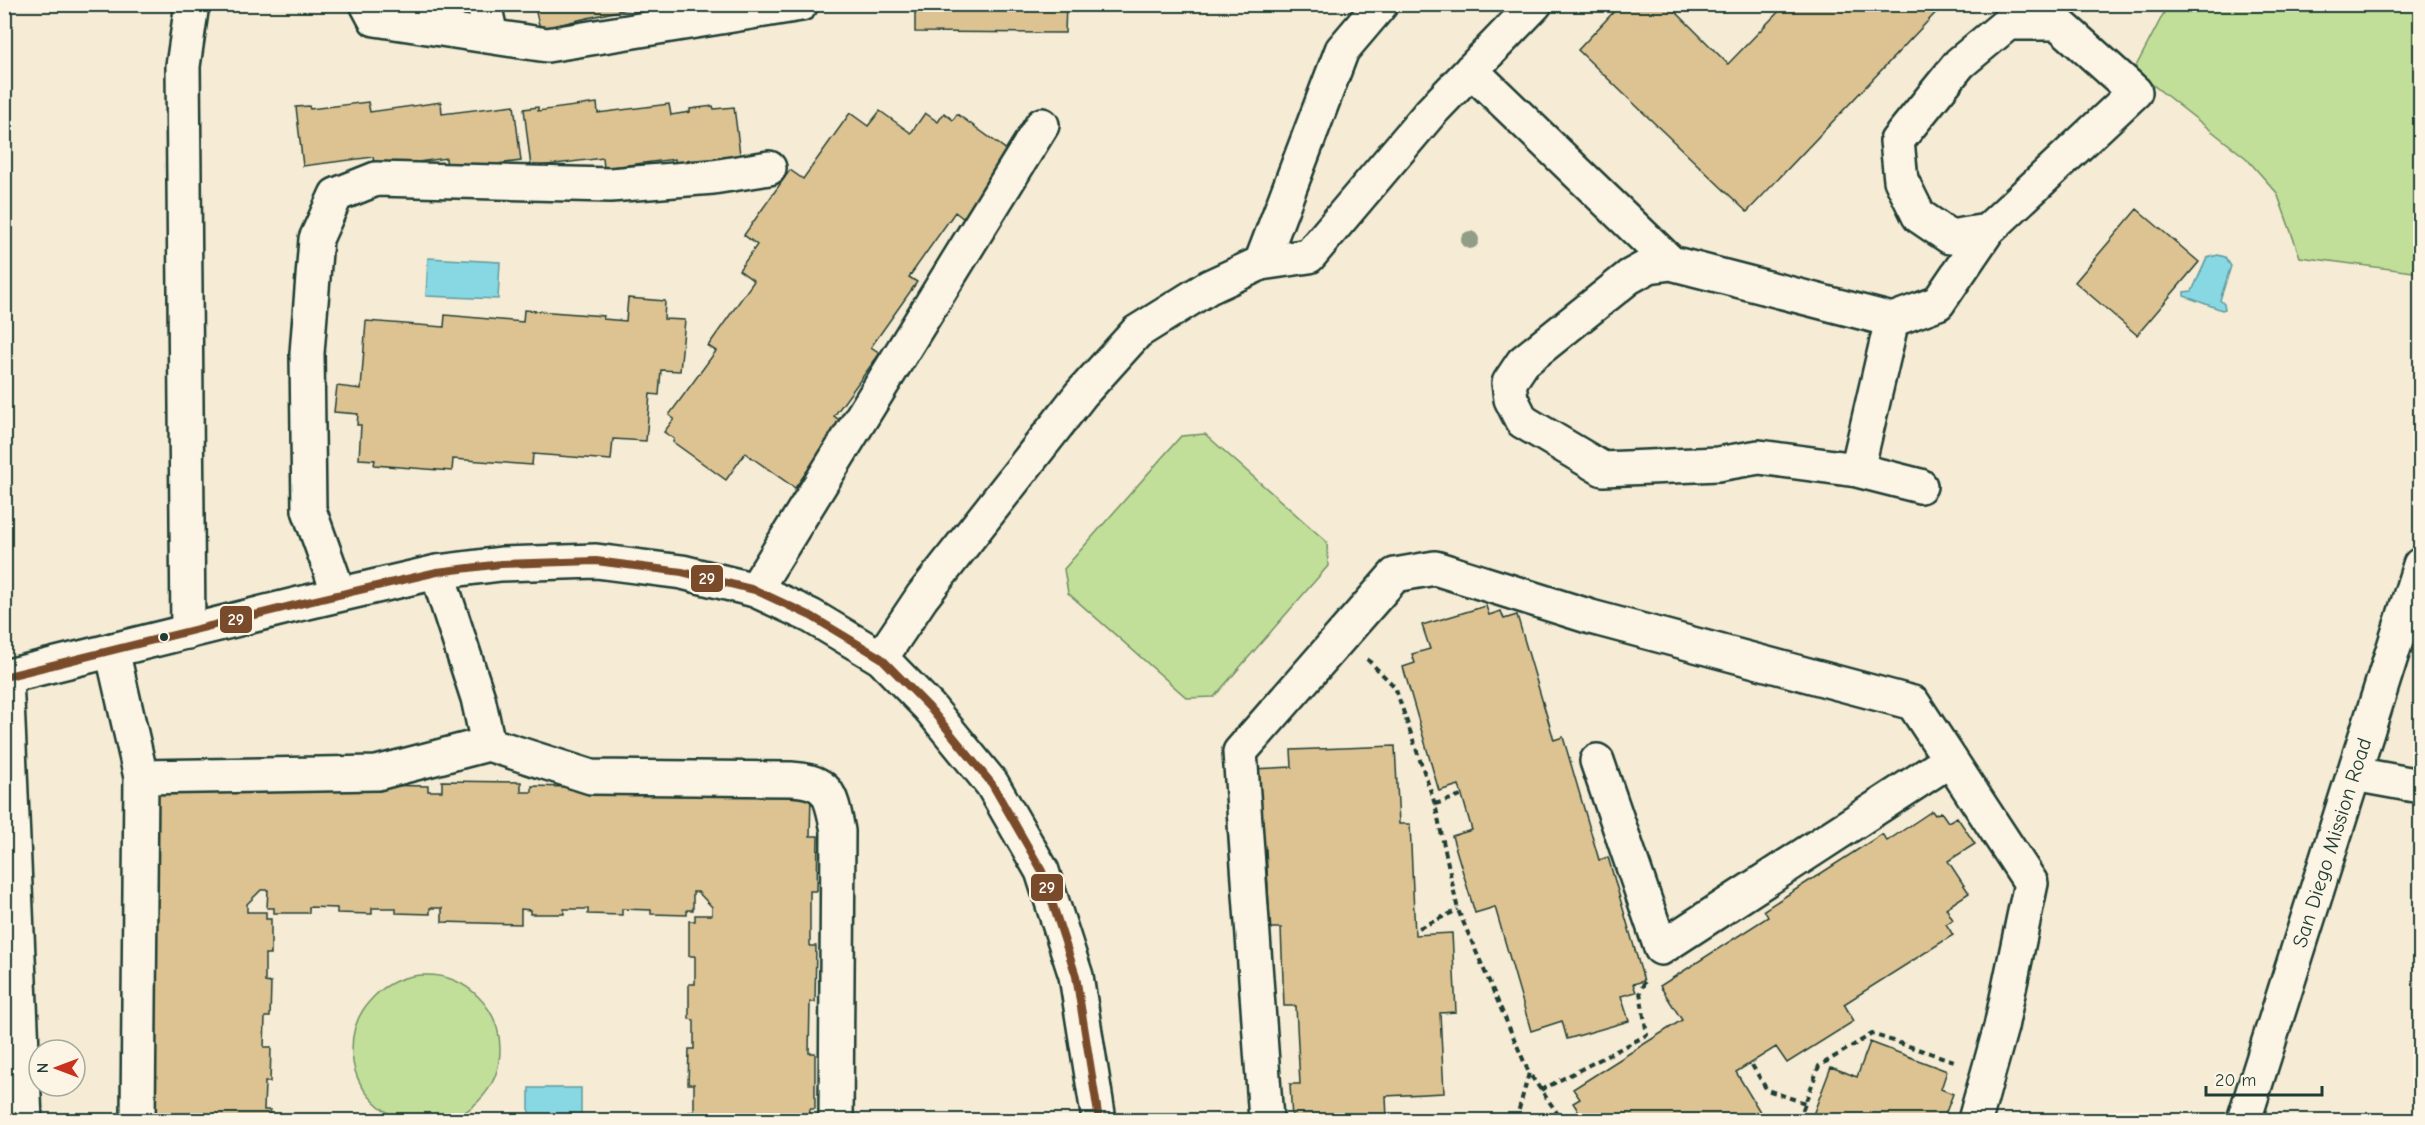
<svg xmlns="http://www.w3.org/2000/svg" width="2425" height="1125" font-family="'Comic Neue',sans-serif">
  <rect width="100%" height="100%" fill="#f6ebd4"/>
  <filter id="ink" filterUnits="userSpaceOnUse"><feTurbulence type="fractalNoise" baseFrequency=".0167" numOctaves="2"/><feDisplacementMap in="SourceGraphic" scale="12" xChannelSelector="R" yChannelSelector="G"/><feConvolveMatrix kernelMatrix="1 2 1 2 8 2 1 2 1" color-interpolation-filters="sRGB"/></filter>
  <g filter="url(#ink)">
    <!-- green -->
    <path fill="#c1df98" stroke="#708e66" stroke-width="1.5" d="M2168,5h250l2,4v264l-120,-16 -23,-64 -31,-35 -112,-88z
      M1205,434l122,108 1,24 -114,131 -27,1 -119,-105 -4,-24 117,-133z
      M352 1049a74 74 0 1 1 148 0a74 74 0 1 1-148 0Z"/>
    <!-- water -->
    <path fill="#88d8e4" stroke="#5e9a9e" stroke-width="1.5" d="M2218,255l7,2 6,9 -11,34 4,4 1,5 -3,1 -38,-14v-4l8,-1 15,-33z
      M428,258l72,4 -2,37 -72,-3z
      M529,1088h52v32h-52z"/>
    <!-- building -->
    <path fill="#ddc392" stroke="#1f3d34" stroke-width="1.5" d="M534,4h114l-108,25z
      M915,4h151l-1,29 -150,-1z
      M1621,4h47l60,60 58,-60h158l-197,208 -169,-162z
      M368,102l2,10 71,-10 1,12 72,-9 7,56 -74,9 -1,-12 -71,10 -2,-11 -70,9 -7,-59 13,-1 1,3z
      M597,103l1,10 71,-9 2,11 19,-3v-3l23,-3 1,3 20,-2 7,55 -65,8 -1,-11 -71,9 -1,-10 -72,9 -7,-58 14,-2v4z
      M880,111l31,22 14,-20 13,9 6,-9 9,7 4,-6 54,39 -47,66 -9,-7 -46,65 8,5 -46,65 9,6 -46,63 8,6 -47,66 -50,-35 -19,27 -53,-38 1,-3 -10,-7 10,-13 -5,-4 47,-64 -8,-5 46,-65 -15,-11 18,-25 -13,-10 46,-65 13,9 47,-66 18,13z
      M2137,209l62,53 -62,73 -62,-53z
      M628,298l37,3 -1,18 21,1 -5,51 -19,-1 -2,25 -9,-1 -4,47 -33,-2 -2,21 -78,-6 -1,11 -79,-6 -1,12 -78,-6 1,-5 -16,-1 2,-34h-4l1,-11 -24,-2 3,-26 24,3 5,-68 78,6 1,-12 78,7 1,-12 80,6 -1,3 23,2z
      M1486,606l3,9 12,-4 3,8 13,-4 37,125 9,-3 36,123 9,-3 36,124 -11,3 3,8 -15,4 8,25 -62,18 -5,-18 -31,10 -36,-124 -20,6 -23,-77 20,-6 -13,-45 -20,6 -36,-124 12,-4 -3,-9 18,-5 -8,-24z
      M1395,746l4,78h11l5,111 37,-2 4,79 -16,1 4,80 -58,3 1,24h-95l-2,-36h10l-4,-78h-12l-3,-78h-11l-4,-79 -11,1 -4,-81 41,-2 -1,-17z
      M442,781l79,1v10h11v-6l279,8 -1,42h8l-1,55h-7v55h6l-1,56h-5l-1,51h6v56h-5l-1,11h-121l1,-8h5v-28h-6l1,-35h5v-29l-5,-1v-35h6v-28h-6v-35h6v-6h17v-8l-14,-15h-5v18h-6v5l-36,-1v-4l-29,-1v6l-34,-1v-5h-24v5h-34v-4l-9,-1v15l-79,-2v-14h-12v6l-34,-1v-5h-24v6l-35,-1v-5l-28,-1v6h-35v-5h-7l1,-18h-7l-14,14v8h19v7h5v35h-6v28l6,1 -1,34h-5l-1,30h7l-1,35h-5l-1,28h6v10h-123l2,-331 188,-4v6h35v-6l56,1v5h14z
      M1932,811l3,4 6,-3 7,10 9,-5 18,27 -27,17 21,32 -23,15 7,12 -7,4 7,11 -109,69 10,17 -67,42 -11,-16 -40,25 26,43 -8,5h-181l8,-5 -8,-12 7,-4 -7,-10 109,-69 -22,-34 108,-69 -4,-7 118,-76 5,7z
      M1870,1042l77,29 -6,18 12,5 -10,26h-132l20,-53 26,10z"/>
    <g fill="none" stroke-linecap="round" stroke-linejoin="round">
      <defs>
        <path id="minor" d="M367,4l8,15 172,26 254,-41
          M484,4l7,32
          M1381,4l-39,46 -81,213 48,-7 121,-143 105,-109
          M2008,23h50l77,69 -148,139 -37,6 -31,-21 -18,-36 -4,-39 63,-78z
          M1471,70l200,193
          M1892,320l-221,-57 -22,3 -20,11 -106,85 -14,21 2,16 11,22 81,48 115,-5 41,-7 98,13 63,16
          M1857,470l35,-150 46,-17 49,-72
          M437,572l41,126 10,46
          M755,590l287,-465
          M339,594l-30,-84 -2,-157 9,-114 20,-44 40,-16 234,6 103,-8 56,-9
          M188,632l-5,-566 9,-62
          M112,650l29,127 -3,343
          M881,658l41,-61 159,-203 56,-62 72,-45 52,-24
          M6,677l19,443
          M1597,761l64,187 289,-188
          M2354,774l66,12
          M141,777l236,-4 111,-29 103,33 200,2c40,2 40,18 47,52l-2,289
          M1266,1120l-26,-368 155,-177 40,-7 156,49 322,86 118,180 -30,144 -26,93"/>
        <g id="major">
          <path d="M4,677l295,-73 138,-32 64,-8 95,-3 86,11 73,18 56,26 70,42 48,49 63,77 50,87 34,105 23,144"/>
          <path id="s1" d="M2244,1120l176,-555"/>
        </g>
      </defs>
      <!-- minor casing -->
      <use href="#minor" stroke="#1f3d34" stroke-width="38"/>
      <!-- major casing -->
      <use href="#major" stroke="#1f3d34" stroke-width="38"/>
      <!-- path -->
      <path stroke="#1f3d34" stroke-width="4" stroke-dasharray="6 4.5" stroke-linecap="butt" d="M1367,659l28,28 40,117 23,106 71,163
        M1435,804l26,-8
        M1419,928l39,-18
        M1752,1065l15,25 38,13
        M1541,1090l106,-55 -7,-43 6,-13
        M1516,1120l13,-47 31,44 -8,3
        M1799,1120l20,-54 53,-32 82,27"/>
      <!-- minor -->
      <use href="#minor" stroke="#fcf5e5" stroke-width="33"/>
      <!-- major -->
      <use href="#major" stroke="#fcf5e5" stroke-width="33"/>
      <defs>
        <path id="bus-1" d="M4,677l295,-73 138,-32 64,-8 95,-3 86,11 73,18 56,26 70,42 48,49 63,77 50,87 34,105 23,144"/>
      </defs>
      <!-- bus-1 casing -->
      <use href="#bus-1" stroke="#fcf5e5" stroke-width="12"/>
      <!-- bus-1 -->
      <use href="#bus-1" stroke="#7a4b2a" stroke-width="8"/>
    </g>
    <!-- trees -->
    <circle fill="#919d87" cx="1470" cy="240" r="9"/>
  </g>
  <!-- markers -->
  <circle fill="#1f3d34" stroke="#fcf5e5" stroke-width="2" cx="164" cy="637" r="5"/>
  <g text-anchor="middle" stroke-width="4.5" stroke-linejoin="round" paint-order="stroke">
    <!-- street labels -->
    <g font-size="21" fill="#1f3d34" stroke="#fcf5e5">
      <text dy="7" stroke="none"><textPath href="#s1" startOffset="291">San Diego Mission Road</textPath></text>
    </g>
  </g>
  <g stroke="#fcf5e5" stroke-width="2">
    <rect x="690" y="564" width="34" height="29" rx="6" fill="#7a4b2a"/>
    <rect x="219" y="605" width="34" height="29" rx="6" fill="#7a4b2a"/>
    <rect x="1030" y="873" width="34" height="29" rx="6" fill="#7a4b2a"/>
  </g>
  <g font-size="16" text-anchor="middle" font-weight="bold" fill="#fff">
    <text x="707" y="584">29</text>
    <text x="236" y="625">29</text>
    <text x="1047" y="893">29</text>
  </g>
  <!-- margin -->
  <rect width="2425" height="1125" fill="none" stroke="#fcf5e5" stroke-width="24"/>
  <rect x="12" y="12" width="2401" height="1101" fill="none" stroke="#1f3d34" stroke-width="2" filter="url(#ink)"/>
  <!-- north arrow -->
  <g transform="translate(57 1068) rotate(270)"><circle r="28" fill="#fcf5e5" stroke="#a4ab9e" stroke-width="1.5"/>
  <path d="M0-4.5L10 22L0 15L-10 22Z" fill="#c8321e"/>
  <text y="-9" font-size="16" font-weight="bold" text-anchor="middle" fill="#1f3d34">N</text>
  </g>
  <!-- scale -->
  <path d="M2206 1086v9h116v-9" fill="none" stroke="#1f3d34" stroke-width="3"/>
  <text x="2215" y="1086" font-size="18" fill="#1f3d34" stroke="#fcf5e5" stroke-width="4.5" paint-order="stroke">20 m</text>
</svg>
